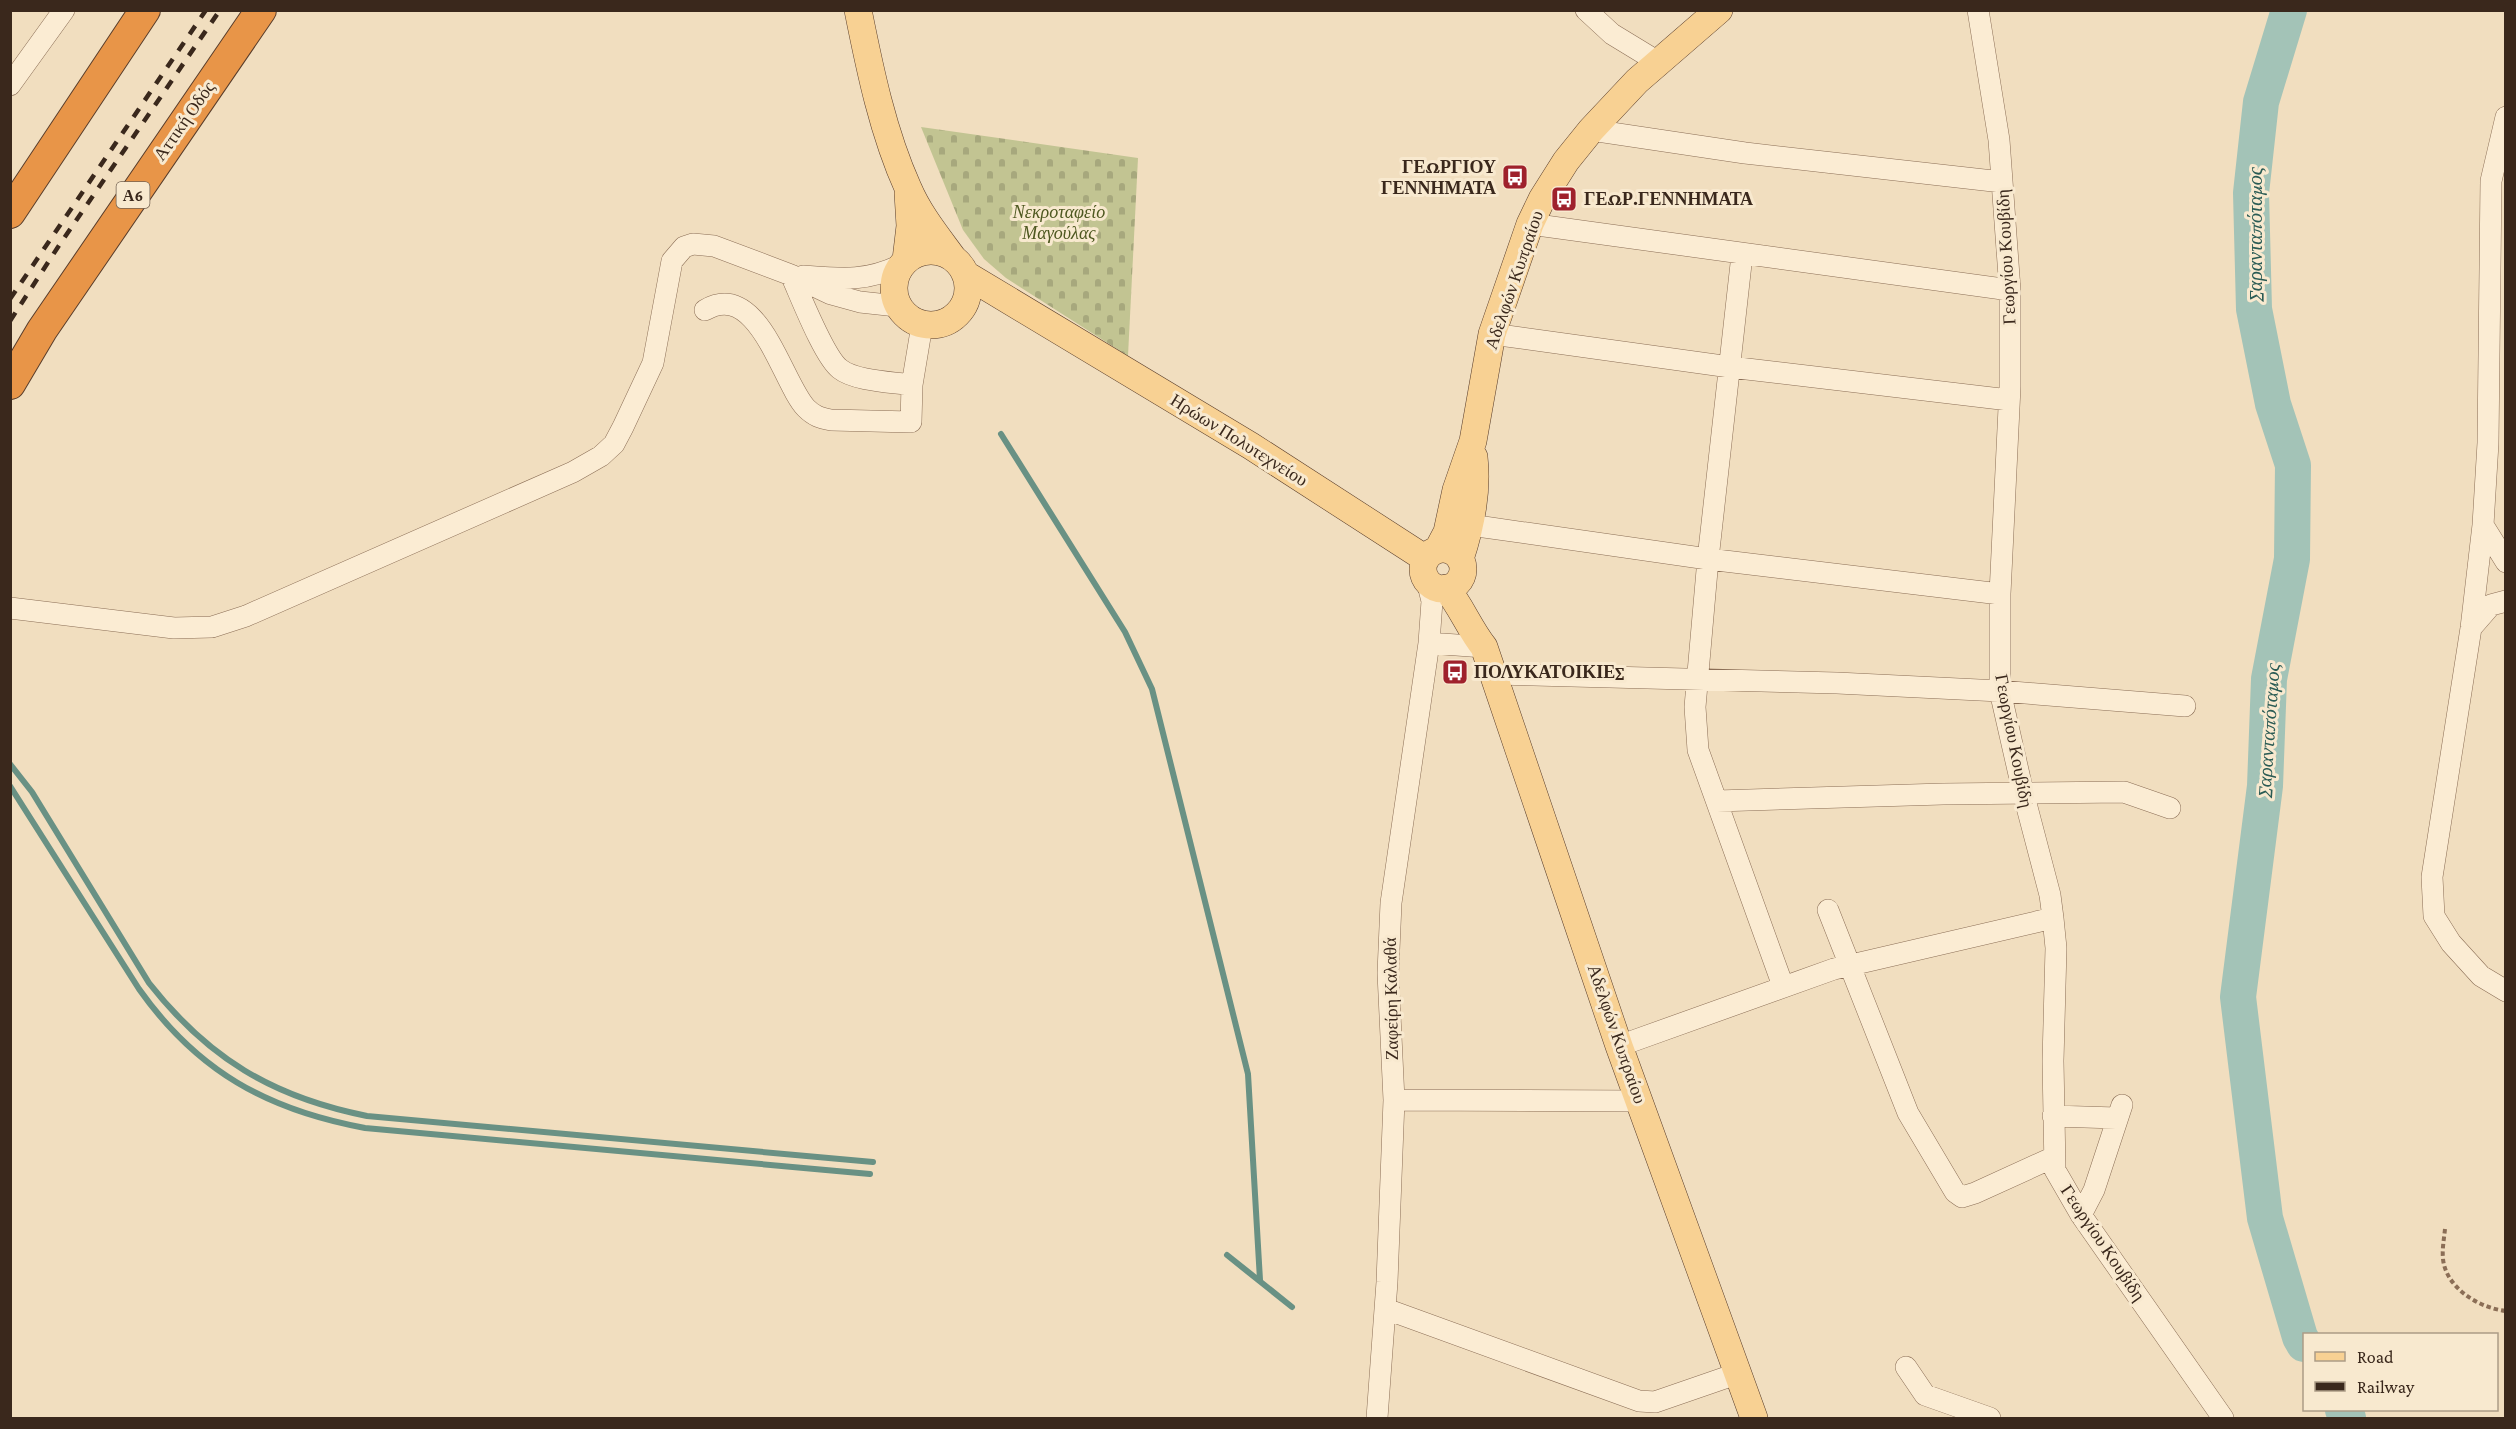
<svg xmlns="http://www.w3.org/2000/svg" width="2516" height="1429" font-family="'Crimson Pro',serif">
  <defs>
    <pattern id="cemetery-stones" width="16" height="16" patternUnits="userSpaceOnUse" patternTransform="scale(1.5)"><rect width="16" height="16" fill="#c2c492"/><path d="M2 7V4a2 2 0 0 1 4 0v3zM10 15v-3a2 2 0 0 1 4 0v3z" fill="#a7a87d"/></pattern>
  </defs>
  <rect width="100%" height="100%" fill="#f1debf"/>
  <!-- cemetery -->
  <path fill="url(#cemetery-stones)" d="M921,127l217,31 -10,198 -122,-78 -22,-19 -21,-29z"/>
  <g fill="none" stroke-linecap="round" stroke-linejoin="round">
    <!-- stream -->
    <path stroke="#699184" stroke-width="6" d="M1001,434l124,198 27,57 96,385 12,206
      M10,764l22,28 117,191c59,75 123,114 218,133l506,46
      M10,786l129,203c58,82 128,121 226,139l505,46
      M1227,1255l65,52"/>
    <!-- river -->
    <path stroke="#a3c3b7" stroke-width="36" d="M2289,10l-28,92 -10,91 3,116 19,95 20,61 -1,94 -23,120 -4,107 -27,211 27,221 35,119 4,7
      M2343,1410l5,8"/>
    <defs>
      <path id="minor" d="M1586,10l26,24 46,28
        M1978,10l21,130 11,150v97l-10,207v97l23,101 27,103 3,23 3,30 -3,113 2,109 26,45 142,203
        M10,85l54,-75
        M2506,117l-15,64 -3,262 -5,82 -12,103 -39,249 2,39 17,27 30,33 25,15
        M1591,130l154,23 257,29
        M1530,224l480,66
        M1742,255l-34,304 -13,148 3,43 85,236
        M791,275c10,22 33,82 49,94 15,12 53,13 72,16
        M803,276c39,3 62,6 98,-11
        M705,310c54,-31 77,73 101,98 8,8 14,10 25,12l80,2 1,-37 10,-60
        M1492,334l238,33 279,33
        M1470,525l238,34 292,35
        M2483,525l23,37
        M10,608l164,20 38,-1 34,-11 327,-144 28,-16 13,-12 9,-17 30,-64 19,-102 12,-14 9,-3 21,2 77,29 40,19 29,8 37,4
        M2471,628l20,-23 15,-4
        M1429,643l55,4
        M1494,674l343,9 163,8 185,15
        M1717,801l226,-7 181,-2 46,16
        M1828,910l80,203 47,79 7,5 13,-4 79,-36
        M1619,1046l215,-77 219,-51
        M1394,1100l246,1
        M2053,1116l63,2
        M2081,1215l13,-25 28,-85
        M1386,1309l253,92 16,1 84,-29
        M1906,1367l19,28 65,23
        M1377,1418l10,-136 7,-182 -6,-127 3,-70 38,-260 3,-42 -5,-20"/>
      <path id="major" d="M858,10c12,60 25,123 50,178 11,26 29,48 45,70
        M894 288a37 37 0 1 1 74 0a37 37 0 1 1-74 0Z
        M906,260l4,-34 -2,-33
        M965,274l286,172 175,113
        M1438,549l9,-17 9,-42 17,-49 19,-107 38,-110 12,-25 24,-38 25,-31 46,-49 82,-71
        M1423 569a20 20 0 1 1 40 0a20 20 0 1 1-40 0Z
        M1460,559c11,-33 18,-67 14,-102
        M1446,588c15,18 23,40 38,59l135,399 135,372"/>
      <path id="highway" d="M10,213l135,-203
        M10,384l32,-54 219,-320"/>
    </defs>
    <!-- minor casing -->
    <use href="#minor" stroke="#8b6e56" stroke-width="22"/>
    <!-- major casing -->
    <use href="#major" stroke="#593d2b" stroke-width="28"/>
    <!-- highway casing -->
    <use href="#highway" stroke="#593d2b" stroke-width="32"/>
    <!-- path -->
    <path stroke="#8b6e56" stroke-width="4" stroke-dasharray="4.5 3" stroke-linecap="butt" d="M2445,1229c-1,10 -3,20 -2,30 3,29 36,49 63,52"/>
    <!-- minor -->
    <use href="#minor" stroke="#fbecd3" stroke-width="21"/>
    <!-- major -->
    <use href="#major" stroke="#f8d193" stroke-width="27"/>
    <!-- highway -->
    <use href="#highway" stroke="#e89548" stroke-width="30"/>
    <!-- rail -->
    <path stroke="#3a281c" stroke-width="4.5" stroke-dasharray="10 10" stroke-linecap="butt" d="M10,299l196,-289
      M10,321l48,-74 162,-237"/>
  </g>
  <!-- icons -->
  <defs>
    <symbol id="bus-square" viewBox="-11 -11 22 22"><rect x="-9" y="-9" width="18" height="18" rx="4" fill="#9f212c" stroke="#f8e9cf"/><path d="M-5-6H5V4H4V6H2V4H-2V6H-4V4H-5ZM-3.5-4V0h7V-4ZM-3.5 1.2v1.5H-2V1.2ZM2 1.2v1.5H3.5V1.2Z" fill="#fff"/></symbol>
  </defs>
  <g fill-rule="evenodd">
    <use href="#bus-square" x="1500" y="162" width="30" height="30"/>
    <use href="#bus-square" x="1549" y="184" width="30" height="30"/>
    <use href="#bus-square" x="1440" y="657" width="30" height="30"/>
  </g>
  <g text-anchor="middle" stroke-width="6" stroke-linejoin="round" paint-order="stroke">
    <!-- shield labels -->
    <rect fill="#f8e9cf" stroke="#736252" stroke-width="1.5" x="116.5" y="182" width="33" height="26" rx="4.5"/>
    <g font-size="16" font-weight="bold" fill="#3a281c">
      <text x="133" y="201">Α6</text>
    </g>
    <!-- street labels -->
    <g font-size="18" fill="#3a281c" stroke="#f8e9cf">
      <text transform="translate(184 121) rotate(-55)" y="6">Αττική Οδός</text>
      <text transform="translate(2006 257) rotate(-93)" y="6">Γεωργίου Κουβίδη</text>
      <text transform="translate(1514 280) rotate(-71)" y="6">Αδελφών Κυπραίου</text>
      <text transform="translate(1239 440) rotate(32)" y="6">Ηρώων Πολυτεχνείου</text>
      <text transform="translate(2014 741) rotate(79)" y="6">Γεωργίου Κουβίδη</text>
      <text transform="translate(1391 999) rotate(-91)" y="6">Ζαφείρη Καλαθά</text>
      <text transform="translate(1617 1034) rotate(71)" y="6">Αδελφών Κυπραίου</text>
      <text transform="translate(2103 1243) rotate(56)" y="6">Γεωργίου Κουβίδη</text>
    </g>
    <!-- poi labels -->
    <g font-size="18" font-weight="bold" fill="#3a281c" stroke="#f8e9cf" text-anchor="start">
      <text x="1496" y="173" text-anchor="end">ΓΕΩΡΓΙΟΥ<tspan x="1496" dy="21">ΓΕΝΝΗΜΑΤΑ</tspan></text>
      <text x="1584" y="205">ΓΕΩΡ.ΓΕΝΝΗΜΑΤΑ</text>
      <text x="1474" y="678">ΠΟΛΥΚΑΤΟΙΚΙΕΣ</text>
    </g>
    <!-- park labels -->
    <g font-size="18" font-style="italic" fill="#4e5820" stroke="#f8e9cf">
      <text x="1059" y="218">Νεκροταφείο<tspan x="1059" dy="21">Μαγούλας</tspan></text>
    </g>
    <!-- water labels -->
    <g font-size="20" font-style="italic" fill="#2a5b54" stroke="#f8e9cf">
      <text transform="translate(2255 234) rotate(-90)" y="7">Σαρανταπόταμος</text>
      <text transform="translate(2268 730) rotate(-86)" y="7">Σαρανταπόταμος</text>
    </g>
  </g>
  <!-- border -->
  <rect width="2516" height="1429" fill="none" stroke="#3a281c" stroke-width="24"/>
  <!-- legend -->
  <rect x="2303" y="1333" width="195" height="78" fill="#f8e9cf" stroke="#ac9c87" stroke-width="1.5"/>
  <rect x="2315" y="1352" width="30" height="9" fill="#f8d193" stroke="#ac9c87" stroke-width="1.5"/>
  <text x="2357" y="1363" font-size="18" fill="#3a281c">Road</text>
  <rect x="2315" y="1382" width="30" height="9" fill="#3a281c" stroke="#ac9c87" stroke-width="1.5"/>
  <text x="2357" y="1393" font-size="18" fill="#3a281c">Railway</text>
</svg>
